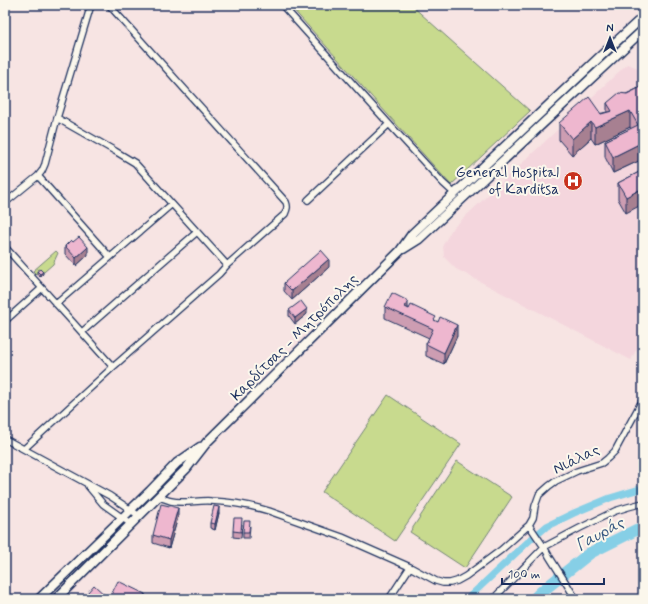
<svg xmlns="http://www.w3.org/2000/svg" width="648" height="604" font-family="Mynerve,sans-serif">
  <rect width="100%" height="100%" fill="#f7e4e3"/>
  <filter id="ink" filterUnits="userSpaceOnUse"><feTurbulence type="fractalNoise" baseFrequency=".025" numOctaves="2"/><feDisplacementMap in="SourceGraphic" scale="8" xChannelSelector="R" yChannelSelector="G"/><feConvolveMatrix kernelMatrix="1 2 1 2 8 2 1 2 1" color-interpolation-filters="sRGB"/></filter>
  <g filter="url(#ink)">
    <!-- built -->
    <path fill="#f4d6dd" d="M627,64l16,6v267l-12,23 -175,-91 -12,-12 -1,-12 9,-16 102,-96z"/>
    <!-- green -->
    <path fill="#c8da8e" stroke="#728476" d="M294,5h117l119,106 -79,74 -160,-178z
      M56,251l2,2 -5,11 -9,8 -3,-1 -4,4 -4,-4z
      M388,395l73,49 -66,97 -73,-49z
      M457,461l55,36 -47,71 -55,-36z"/>
    <g fill="none" stroke-linecap="round" stroke-linejoin="round">
      <!-- canal -->
      <path stroke="#86cfe6" stroke-width="7" d="M540,532l7,-6 27,-13 36,-15 33,-10
        M467,599l64,-60"/>
      <!-- river -->
      <path stroke="#86cfe6" stroke-width="12" d="M534,599l7,-7 49,-39 46,-23 7,-2"/>
      <defs>
        <path id="street" d="M109,5l177,197c2,5 1,7 -1,12l-58,51
          M282,5l107,119 54,59 12,11
          M57,118l34,-113
          M38,176l72,81
          M308,200l81,-76
          M5,203l33,-27 4,-5 3,-7 12,-46 58,33 20,12 92,102 -8,9 -106,93 -108,-120
          M56,304l116,-100
          M5,321l37,-33
          M82,332l115,-100
          M5,439l105,57 21,14 8,6
          M24,449l89,-82
          M88,486l15,18 28,20
          M159,497c4,1 8,3 12,4 12,3 27,-1 40,0 19,1 39,4 58,10l73,26 68,30 26,14 7,2h7l7,-2 9,-5 35,-26 28,-25
          M389,599l21,-32
          M493,599l51,-52 36,-19 35,-17 13,-4 15,-4
          M576,599l-27,-43 -5,-9 -15,-22 4,-7 2,-12 4,-11 10,-9 7,-5 21,-10 25,-8 6,-5 7,-7 28,-52"/>
        <path id="secondary" d="M403,249l16,-10 75,-70 149,-139
          M39,599l111,-108 27,-28 23,-16
          M56,599l130,-130 21,-27 193,-191 12,-17 194,-183 37,-34"/>
      </defs>
      <!-- street casing -->
      <use href="#street" stroke="#1b2f5e" stroke-width="8"/>
      <!-- secondary casing -->
      <use href="#secondary" stroke="#1b2f5e" stroke-width="11"/>
      <!-- street -->
      <use href="#street" stroke="#fbf7ec" stroke-width="5.5"/>
      <!-- secondary -->
      <use href="#secondary" stroke="#fbf7ec" stroke-width="8"/>
    </g>
    <!-- wall -->
    <path fill="#cd9db2" stroke="#1b2f5e" d="M643,86v73l-30,14 -8,-16v-16l26,-12 -1,-2 -35,17 -4,-6 -19,17 -13,-15v-17l48,-11v-9z
      M643,170l-17,43 -8,-14v-16z
      M65,246l23,9 -12,11 -11,-12z
      M329,267l-37,33 -8,-9v-8z
      M37,271l6,3 -3,3 -3,-3z
      M385,307l23,1 28,13 21,15 -13,28 -18,-8v-12l3,-6 -44,-20z
      M289,310l18,4 -12,10 -6,-8z
      M219,513l-4,17 -5,-2v-5z
      M178,517l-9,31 -16,-5v-8z
      M242,524l-1,14 -8,-1v-6z
      M250,526l-1,12h-6v-6z"/>
    <!-- shaded-wall -->
    <path fill="#a78091" stroke="#1b2f5e" d="M630,111v16l-35,17v-17z
      M591,122v16l-19,17v-16z
      M643,142v17l-30,14v-16z
      M643,188v16l-17,9v-16z
      M88,247v8l-12,11v-8z
      M329,259v8l-37,33v-9z
      M43,272v2l-3,3v-3z
      M408,301v11l-3,-5z
      M307,309v5l-12,10v-6z
      M457,325v11l-13,28v-11z
      M219,507v6l-4,17v-6z
      M178,508v9l-9,31v-8z
      M145,594v5h-2z"/>
    <!-- building -->
    <path fill="#eeb7cf" stroke="#1b2f5e" d="M643,86v56l-30,15 -8,-16 33,-16 -8,-14 -35,16 -4,-5 -19,17 -13,-16 30,-26 12,17 11,-3 -5,-8 12,-10 8,1z
      M643,170v18l-17,9 -8,-14z
      M79,237l9,10 -12,11 -11,-12 6,-6 2,2z
      M321,250l8,9 -37,32 -8,-8z
      M40,269l3,3 -3,2 -3,-3z
      M392,293l16,8 -3,6 4,2 2,-4 25,12 -2,3 4,2 2,-5 17,8 -13,28 -18,-9 7,-15 -48,-22z
      M301,301l6,8 -12,9 -6,-8z
      M161,504l17,4 -9,32 -16,-5z
      M214,506l5,1 -4,17 -5,-1z
      M234,518h8l-1,14 -8,-1z
      M244,521h6l-1,11h-6z
      M118,581l27,13 -2,5h-34z
      M94,585l13,12 -2,2h-23z"/>
  </g>
  <!-- icons -->
  <defs>
    <symbol id="hospital-disc" viewBox="-11 -11 22 22"><circle r="9.5" fill="#c8321e" stroke="#fbf7ec"/><path d="M-5-5h3v3.5h4V-5h3V5h-3V1.5h-4V5h-3Z" fill="#fff"/></symbol>
  </defs>
  <g fill-rule="evenodd">
    <use href="#hospital-disc" x="562" y="170" width="22" height="22"/>
  </g>
  <g text-anchor="middle" stroke-width="4" stroke-linejoin="round" paint-order="stroke">
    <!-- poi labels -->
    <g font-size="15" fill="#1b2f5e" stroke="#fbf7ec" text-anchor="end">
      <text x="559" y="177">General Hospital<tspan x="559" dy="17">of Karditsa</tspan></text>
    </g>
    <!-- street labels -->
    <g font-size="15" fill="#1b2f5e" stroke="#fbf7ec">
      <text transform="translate(294 337) rotate(-45)" y="5">Καρδίτσας - Μητρόπολης</text>
      <text transform="translate(576 459) rotate(-26)" y="5">Νιάλας</text>
    </g>
    <!-- water labels -->
    <g font-size="16" font-style="italic" fill="#365780" stroke="#fbf7ec">
      <text transform="translate(599 533) rotate(-29)" y="6">Γαυράς</text>
    </g>
  </g>
  <!-- margin -->
  <rect width="648" height="604" fill="none" stroke="#fbf7ec" stroke-width="20"/>
  <rect x="10" y="10" width="628" height="584" fill="none" stroke="#1b2f5e" stroke-width="1.5" filter="url(#ink)"/>
  <!-- north arrow -->
  <g transform="translate(610 38)" stroke="#fbf7ec" stroke-width="3" paint-order="stroke">
  <path d="M0-3L7 15L0 10L-7 15Z" fill="#1b2f5e"/>
  <text y="-6" font-size="11" font-weight="bold" text-anchor="middle" fill="#1b2f5e">N</text>
  </g>
  <!-- scale -->
  <path d="M502 578v6h102v-6" fill="none" stroke="#1b2f5e" stroke-width="2"/>
  <text x="508" y="578" font-size="12" fill="#1b2f5e" stroke="#fbf7ec" stroke-width="3" paint-order="stroke">100 m</text>
</svg>
